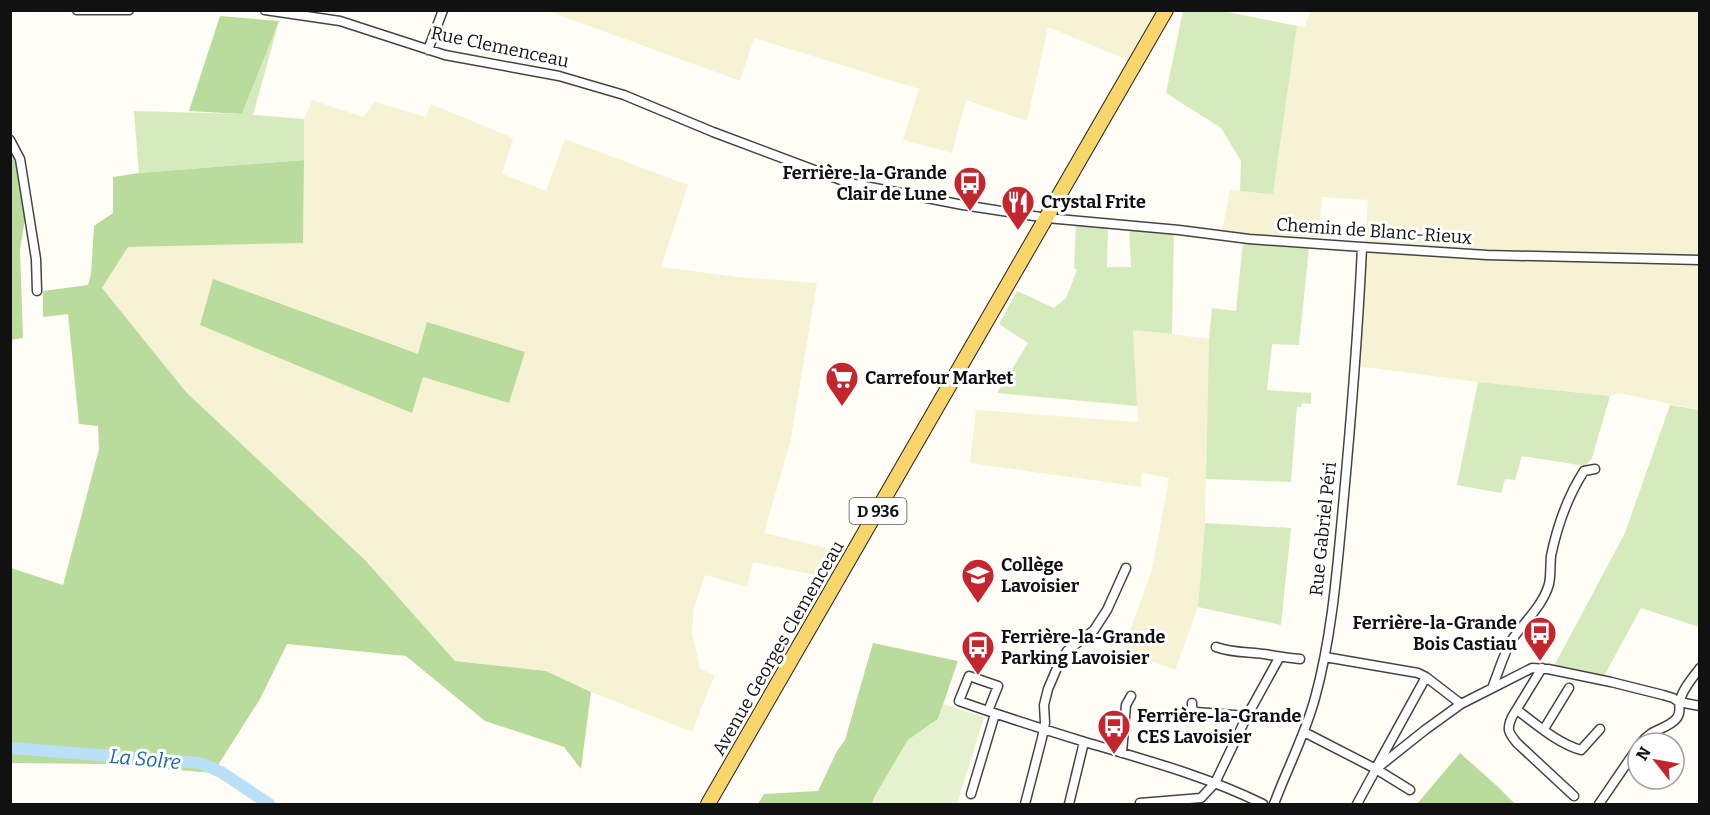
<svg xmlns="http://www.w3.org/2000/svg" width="1710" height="815" font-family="Bitter,serif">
  <rect width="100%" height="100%" fill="#fffdf5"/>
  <!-- farmland -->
  <path fill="#f6f3d4" d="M552,10h604v1l-28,49 -80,-33 -21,94 -61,-21 -14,53 -49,-13 16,-51 -165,-51 -14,43 -189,-69z
    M1310,11h389v399l-80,-17 -9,3 -132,-14 -121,-16 11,-166 -46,-3 -4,45 -96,-11 8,-41 43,3 24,-167 8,1z
    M312,100l51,17 12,-15 51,15 5,-13 82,34 -11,36 44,17 19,-52 123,46 -27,82 77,10 79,6 -27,160 -26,90 80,19 -15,26 -76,-16 -6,25 -42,-12 -11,33 -2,24 8,36 14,8 -22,56 -101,-40 -45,-21 -91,-10 -90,-101 -179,-168 -84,-104 26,-41 175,-4 1,-124z
    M1132,329l77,10 -4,184 -7,84 -23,63 -52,-20 29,-80 17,-92 -27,-5 -1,14 -171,-24 6,-53 162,12z"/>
  <!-- green -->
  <path fill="#d5ebbd" d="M1183,11h40l74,15 -24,168 -33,-3 1,-30 -20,-33 -55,-35z
    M279,21l-26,94 51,4v41l-165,13 -5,-62 108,3z
    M1076,225l32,3 -1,39h24l-2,-39 45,5 -2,101 -39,-4 4,76 -140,-13 31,-50 -29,-19 18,-33 37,17 12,-10 11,-28 -3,-2z
    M1243,242l66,5 -10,98 -27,-1 -5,46 44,3v11l-9,-1 -1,4h-4l-6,75 -85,-3 3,-140 3,-31 24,3z
    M1478,382l132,14 -18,62 -7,8 -63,-10 -7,24 -10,-1 -4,14 -44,-8z
    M1670,405l29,5v217l-58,-19 -37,68 -50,-10 71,-133z
    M1205,523l86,5 -10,97 -83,-18z"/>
  <!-- forest -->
  <path fill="#b9dc9c" d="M220,16l59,5 -37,93 -53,-3z
    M10,150l15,36 2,20 -7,44 3,88 -12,2z
    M304,160l-1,83 -175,4 -26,41 84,104 179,168 90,101 91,10 45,21 -10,77 -17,-22 -79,-26 -79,-65 -119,-12 -27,55 -47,74 -105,-9 -97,-1v-195l52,17 36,-136 -1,-23 -19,-2 -11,-110 -25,3v-26l45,-6 3,-11 3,-48 19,-13v-36l26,-4z
    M213,279l205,75 9,-32 98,30 -16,51 -86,-26 -11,36 -212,-88z
    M873,643l85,18 -20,58 -30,21 -33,56 -3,8h-114l6,-10 54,-3 19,-40 8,-11z
    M1460,753l37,33 18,18h-98z"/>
  <!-- pitch -->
  <path fill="#e6f2cf" d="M943,704l41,13 -27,87h-85l3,-8 33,-56 30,-21z"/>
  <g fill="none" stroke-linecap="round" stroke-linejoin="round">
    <!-- river -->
    <path stroke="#b9e0f7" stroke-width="12" d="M10,748l190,15 21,9 48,32"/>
    <defs>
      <path id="minor" d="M77,10h52
        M265,10l75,11 105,34 114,21 65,19 89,37 136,51 114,22 84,13 132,12 70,9 113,8 125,8 213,5
        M428,50l15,-40
        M10,140l10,19 16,100 1,32
        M1216,647c19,7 35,4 54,8 12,2 17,3 30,4
        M1325,657l93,16 8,4 35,27
        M1542,668l-30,49c-6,13 -3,16 5,26l57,53
        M1492,688c6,-15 11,-32 19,-47 12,-18 32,-35 38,-57 2,-9 1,-19 2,-28 6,-29 17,-60 33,-85l11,-2
        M1192,703v6l4,3 51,4
        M1517,710c19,14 40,33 64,40l19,-21
        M988,711l10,-25 -29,-10 -10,25c42,15 84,28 126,41 61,18 121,34 178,62
        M1544,729l25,-41
        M1304,732l72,37 34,21
        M1641,743c11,-15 25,-13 35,-24 6,-6 2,-11 4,-18 2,-11 13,-24 20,-33
        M1122,753l4,-48 5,-9
        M1377,766l49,-89
        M971,794l24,-80
        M1140,803l61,-5 14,-15 32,-67 32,-58
        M1025,804l17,-66 3,-15 -1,-18 4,-16 9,-21 10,-17 27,-21 13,-20 19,-42
        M1069,804l15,-62
        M1274,804c13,-35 31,-69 41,-106 17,-62 22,-128 28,-192 8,-86 15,-172 19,-259
        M1357,804l19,-35 49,-39 36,-26 71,-36 16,1 63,13 52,13 10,3 6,4 21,4
        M1599,804l39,-57"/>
      <path id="primary" d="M708,804l458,-794"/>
    </defs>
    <!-- minor casing -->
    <use href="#minor" stroke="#444" stroke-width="11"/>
    <!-- primary casing -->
    <use href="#primary" stroke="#222" stroke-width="16"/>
    <!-- minor -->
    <use href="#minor" stroke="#fff" stroke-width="8"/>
    <!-- primary -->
    <use href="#primary" stroke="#f9d66b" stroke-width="14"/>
  </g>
  <!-- icons -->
  <defs>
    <symbol id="bus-pin" viewBox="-11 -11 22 30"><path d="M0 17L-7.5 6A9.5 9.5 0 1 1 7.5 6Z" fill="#c4262e" stroke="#fff"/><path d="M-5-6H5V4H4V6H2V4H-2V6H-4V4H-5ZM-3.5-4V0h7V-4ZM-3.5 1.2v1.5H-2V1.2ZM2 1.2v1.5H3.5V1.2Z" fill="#fff"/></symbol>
    <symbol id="restaurant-pin" viewBox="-11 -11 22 30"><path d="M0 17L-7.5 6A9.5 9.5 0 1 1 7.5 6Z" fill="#c4262e" stroke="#fff"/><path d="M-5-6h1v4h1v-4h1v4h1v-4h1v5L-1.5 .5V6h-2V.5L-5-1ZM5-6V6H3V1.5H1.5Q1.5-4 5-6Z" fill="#fff"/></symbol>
    <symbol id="supermarket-pin" viewBox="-11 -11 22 30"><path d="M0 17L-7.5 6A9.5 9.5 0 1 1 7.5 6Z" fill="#c4262e" stroke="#fff"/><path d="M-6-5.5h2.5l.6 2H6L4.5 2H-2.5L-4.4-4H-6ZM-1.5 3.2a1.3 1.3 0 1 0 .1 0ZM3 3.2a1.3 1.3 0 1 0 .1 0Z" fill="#fff"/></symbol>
    <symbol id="school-pin" viewBox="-11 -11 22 30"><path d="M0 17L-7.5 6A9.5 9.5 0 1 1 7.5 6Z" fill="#c4262e" stroke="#fff"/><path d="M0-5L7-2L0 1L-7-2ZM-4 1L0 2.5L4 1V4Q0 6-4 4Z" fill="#fff"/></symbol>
  </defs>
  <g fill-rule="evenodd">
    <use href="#bus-pin" x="951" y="164" width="38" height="52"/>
    <use href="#restaurant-pin" x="999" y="183" width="38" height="52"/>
    <use href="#supermarket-pin" x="823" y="359" width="38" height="52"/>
    <use href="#school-pin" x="959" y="556" width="38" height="52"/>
    <use href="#bus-pin" x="1521" y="614" width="38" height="52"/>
    <use href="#bus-pin" x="959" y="628" width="38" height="52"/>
    <use href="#bus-pin" x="1095" y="707" width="38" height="52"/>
  </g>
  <g text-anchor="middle" stroke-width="6" stroke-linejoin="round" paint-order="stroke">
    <!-- shield labels -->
    <rect fill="#fff" stroke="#585858" stroke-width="1.5" x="849.5" y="498" width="57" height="26" rx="4.5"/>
    <g font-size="16" font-weight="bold" fill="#111">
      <text x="878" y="517">D 936</text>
    </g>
    <!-- street labels -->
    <g font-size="18" fill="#111" stroke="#fff">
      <text transform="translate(500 47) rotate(12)" y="6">Rue Clemenceau</text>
      <text transform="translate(1374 231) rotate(4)" y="6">Chemin de Blanc-Rieux</text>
      <text transform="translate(1323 529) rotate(-84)" y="6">Rue Gabriel Péri</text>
      <text transform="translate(778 648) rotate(-60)" y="6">Avenue Georges Clemenceau</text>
    </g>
    <!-- poi labels -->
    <g font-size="18" font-weight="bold" fill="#111" stroke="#fff" text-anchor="start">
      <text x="947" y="179" text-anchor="end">Ferrière-la-Grande<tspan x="947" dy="21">Clair de Lune</tspan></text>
      <text x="1041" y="208">Crystal Frite</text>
      <text x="865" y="384">Carrefour Market</text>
      <text x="1001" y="571">Collège<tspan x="1001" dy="21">Lavoisier</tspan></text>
      <text x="1517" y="629" text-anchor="end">Ferrière-la-Grande<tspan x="1517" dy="21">Bois Castiau</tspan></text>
      <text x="1001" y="643">Ferrière-la-Grande<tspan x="1001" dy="21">Parking Lavoisier</tspan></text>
      <text x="1137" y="722">Ferrière-la-Grande<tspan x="1137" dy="21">CES Lavoisier</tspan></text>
    </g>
    <!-- water labels -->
    <g font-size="20" font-style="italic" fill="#1768a6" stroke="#fff">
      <text transform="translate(145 759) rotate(5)" y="7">La Solre</text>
    </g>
  </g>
  <!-- border -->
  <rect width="1710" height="815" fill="none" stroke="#111111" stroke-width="24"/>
  <!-- north arrow -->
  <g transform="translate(1656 761) rotate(301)"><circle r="28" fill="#ffffff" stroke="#a0a0a0" stroke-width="1.5"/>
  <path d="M0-4.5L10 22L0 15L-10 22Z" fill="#c4262e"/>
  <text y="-9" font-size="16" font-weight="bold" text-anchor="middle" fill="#111111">N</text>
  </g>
</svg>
